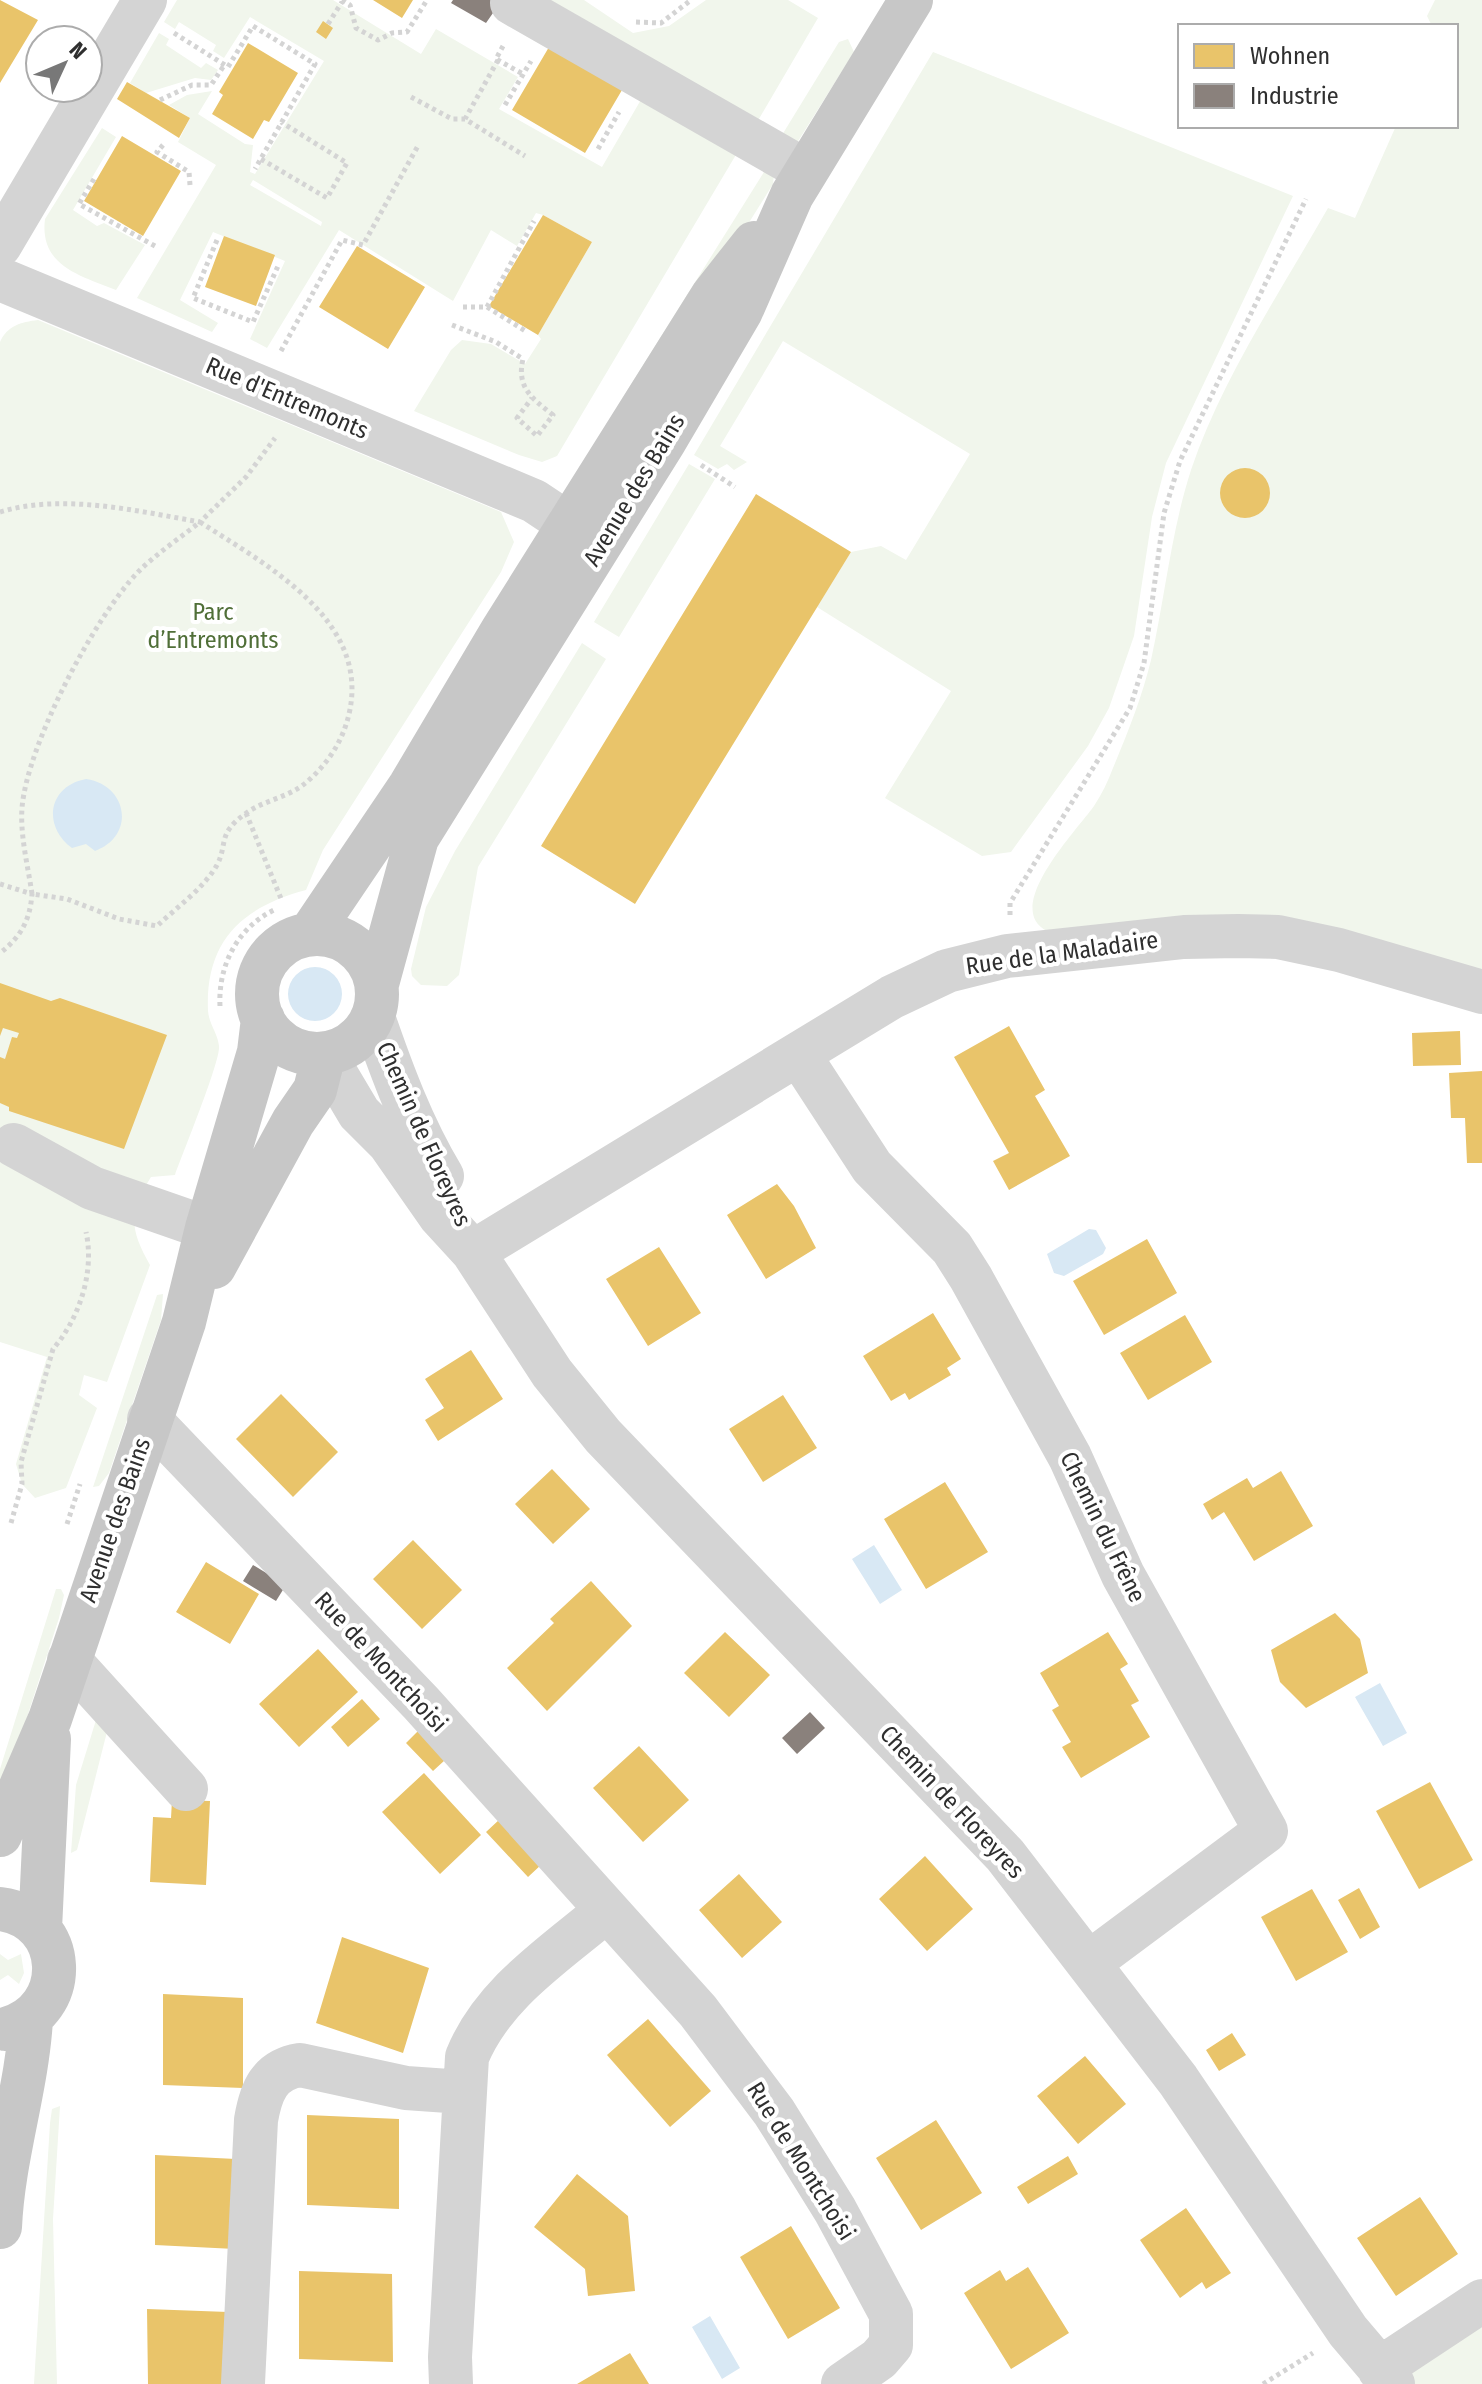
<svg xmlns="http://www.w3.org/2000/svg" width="1482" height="2384" font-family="'Fira Sans Condensed',sans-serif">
  <rect width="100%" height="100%" fill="#fff"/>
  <!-- green -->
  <path fill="#f1f6ec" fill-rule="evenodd" d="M177,0h156l88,54 15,-25 82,48 -19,32 103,58 44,-76 94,57 -183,308 -15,6 -23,-7 -105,-44 37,-61 11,-10 29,4 34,20 16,-25 -3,-4 54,-93 -49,-27 -7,-2 -19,33 -26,-16 -38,71 -114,-71 -72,118 -17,-9 35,-78 -72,-29 -33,68 38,23 -6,9 -75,-34 79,-133 -38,-23 12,-24 -21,-13 18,-10 25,-4 -14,23 47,30 8,1 -3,27 5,2 69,-113 -74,-44 -26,41 -11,-7 3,-6 -37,-23 -4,7 -11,-7zM253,180l69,42 -1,4 -71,-41z
    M524,0h60l49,33 36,-7 37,-26h82l30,18 -65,111z
    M1435,0h47v970l-435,-39c-46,-23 31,-102 47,-125 8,-12 14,-25 19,-38 15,-36 29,-71 38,-108 14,-63 20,-128 40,-190 30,-90 90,-179 137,-262l27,10 41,-92h60v-100h-24l-5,-10z
    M159,33l10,6 -3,6 35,23 5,-5 12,7 -7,10 -16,-2 -49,15 -16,-10z
    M848,39l6,13 -59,94 -13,-11 57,-93z
    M933,52l360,144 -127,267 -14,54 -18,119 -25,72 -21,38 -77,106 -29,4 -97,-58 66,-107 -134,-84 34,-55 30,-6 25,14 64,-106 -187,-113 -63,105 27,16 -13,8 -7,-6 -9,5 -24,-14z
    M102,128l14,9 -43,73 24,16 7,-3 41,22 -29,45c-35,-14 -77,-24 -71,-71z
    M764,172l10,2 -1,10 -139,223 -12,-8z
    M38,320l463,192 13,30 -13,30 -178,278 -17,40c-64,17 -101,51 -98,121 1,13 10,23 11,35 2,14 -37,109 -44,129l-24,2c-22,36 -22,51 -1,88l-43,117 -23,-7 -5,20 18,13 -31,80 -31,10 -13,-14 -6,-20 31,-107 -47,-15v-1000c7,-16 21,-20 38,-22z
    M689,464l26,15 -96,158 -25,-15z
    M582,643l24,16 -128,208 -19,108 -12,11 -26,-1 -9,-9 -1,-7 15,-62 29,-56z
    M163,1294l-2,26 -52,153 -10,13 -6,1 64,-192z
    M56,1589h5l3,6 -5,23 -59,183v-32z
    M96,1720h14l-33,130 -6,3 5,-68z
    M0,1954l8,6 13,-6 3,19 -5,11 -11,-9 -8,5z
    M60,2106l-7,113 4,165h-23l16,-261 2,-14z
    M1482,2301v83h-113z"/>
  <!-- water -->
  <path fill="#d8e8f4" d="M86,779c42,6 50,57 9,72l-9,-7 -14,4c-30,-22 -24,-62 14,-69z
    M288 994a27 27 0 1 1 54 0a27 27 0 1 1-54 0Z
    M1089,1229l7,1 10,18 -3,6 -39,22 -10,-3 -7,-19z
    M874,1545l28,45 -22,14 -28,-45z
    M1380,1683l27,50 -24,13 -28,-49z
    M710,2316l30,52 -18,11 -30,-52z"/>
  <!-- homes -->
  <path fill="#e9c46a" d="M0,0l38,20 -38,63z
    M373,0h40l-11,18z
    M323,21l10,7 -7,11 -10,-7z
    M248,43l50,30 -29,49 -5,-2 -11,19 -41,-25 11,-19 -4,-3z
    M549,47l73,43 -37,63 -73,-43z
    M127,82l63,36 -11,20 -62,-39z
    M122,136l59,35 -38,65 -59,-35z
    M543,215l49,27 -54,93 -49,-29z
    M224,236l51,19 -19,51 -51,-19z
    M357,246l68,41 -37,62 -69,-42z
    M1220 493a25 25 0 1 1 50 0a25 25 0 1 1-50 0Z
    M756,494l95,58 -216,352 -94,-58z
    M0,983l51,18 9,-3 107,37 -43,114 -115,-38v-4l-9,-4v-46l5,2 7,-22 5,1 2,-5 -16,-5 -3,8z
    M1009,1026l36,64 -10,6 35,60 -61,34 -16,-29 16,-8 -55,-96z
    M1460,1031l1,34 -48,1 -1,-33z
    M1482,1071v92h-15l-2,-45h-14l-2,-45z
    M777,1184l17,22 22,42 -50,31 -39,-64z
    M1147,1239l30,54 -73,42 -31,-54z
    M659,1247l42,66 -53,33 -42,-67z
    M933,1313l28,46 -14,9 4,7 -42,25 -4,-7 -14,8 -28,-45z
    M1185,1315l27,47 -64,38 -28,-47z
    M471,1350l32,49 -65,42 -13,-21 19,-12 -19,-29z
    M281,1394l57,58 -45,45 -57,-58z
    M783,1395l34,53 -54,34 -34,-53z
    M552,1469l38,40 -37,35 -38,-40z
    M1281,1471l32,55 -59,35 -30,-49 -12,8 -9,-16 44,-26 6,10z
    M945,1482l43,70 -62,37 -42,-70z
    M413,1540l49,50 -40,39 -49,-50z
    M206,1562l53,32 -29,50 -54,-32z
    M591,1581l41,45 -85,85 -40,-43 47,-45 -4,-4z
    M1335,1613l25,26 8,34 -62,35 -26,-26 -9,-32z
    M725,1632l45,43 -41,42 -45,-44z
    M1108,1632l20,32 -8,5 19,32 -8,4 19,32 -69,41 -19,-31 9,-5 -19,-32 7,-4 -19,-33z
    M318,1649l40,43 -59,55 -40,-43z
    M362,1699l18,20 -32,28 -17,-20z
    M418,1731l27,29 -12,11 -27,-28z
    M639,1746l50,54 -46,42 -50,-54z
    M424,1773l57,62 -41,39 -58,-62z
    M1430,1782l43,78 -54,29 -43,-78z
    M172,1800l38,1 -4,84 -56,-3 3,-65 18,1z
    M500,1819l42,45 -14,13 -42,-45z
    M925,1856l48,53 -46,42 -48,-52z
    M739,1874l43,48 -40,36 -43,-48z
    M1359,1888l21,39 -20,12 -22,-39z
    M1312,1889l36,63 -52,29 -35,-64z
    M342,1937l87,31 -26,85 -87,-30z
    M163,1994l80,4v90l-80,-3z
    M648,2019l63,72 -41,36 -63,-72z
    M1232,2033l14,22 -27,16 -13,-21z
    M1085,2056l41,48 -48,40 -41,-48z
    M307,2115l92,4v90l-92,-4z
    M936,2120l46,73 -61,37 -45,-72z
    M155,2155l81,4 -1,90 -80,-4z
    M1068,2156l10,18 -50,30 -11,-17z
    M577,2174l51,42 7,75 -47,5 -3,-27 -51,-42z
    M1420,2197l38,57 -62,42 -39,-58z
    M1186,2208l45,65 -25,16 -4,-7 -22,16 -40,-58z
    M791,2226l49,82 -52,31 -48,-82z
    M1028,2267l41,66 -58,36 -47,-76 36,-23 6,11z
    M299,2271l93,3 1,88 -94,-3z
    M147,2309l81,3v72h-80z
    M630,2353l19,31h-72z"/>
  <!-- industry -->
  <path fill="#8a817c" d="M453,0h49l-16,23 -35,-20z
    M253,1565l33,20 -10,16 -33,-20z
    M810,1712l15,16 -28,26 -15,-16z"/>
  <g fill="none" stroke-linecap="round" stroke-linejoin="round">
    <!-- path -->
    <path stroke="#d4d4d4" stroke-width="5" stroke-dasharray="4 4" stroke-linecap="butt" d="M342,0l8,5 6,23 22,12 14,-7 15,-1 20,-32
      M636,22l25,1 30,-23
      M328,24l14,-22
      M174,33l54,34 25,-41 62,38 -60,105
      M503,46l-7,13 27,15
      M498,60l-33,59 60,37
      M411,97l41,22h13
      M160,100l32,-15h19l14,-21
      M505,105l26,-44
      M163,145l-6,7 32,20 1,13
      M598,149l21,-37
      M261,159l66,39 20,-35 -66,-41
      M94,179l-15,25 76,42
      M217,240l-24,58 60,24 25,-56
      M463,307h24l40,25
      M487,307l47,-86
      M452,325l44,17 27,17c-7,29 10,40 30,56l-16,21 -20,-18 15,-20
      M281,351l61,-111 21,5 56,-101
      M701,465l34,22
      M0,512c63,-19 137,-1 200,10l46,-45 29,-39
      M200,522c66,43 171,98 149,192 -6,26 -20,48 -40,66 -19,18 -44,19 -64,34 -28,20 -17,30 -28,51 -13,23 -41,43 -60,61l-38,-7 -52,-20 -35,-5c-4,-28 -12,-58 -10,-86 5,-63 72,-190 116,-236 18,-18 42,-34 62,-50z
      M246,813l36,88
      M0,884l32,10c-2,26 -11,43 -32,59
      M1010,915v-12l120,-195 14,-45 20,-150 16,-52 126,-262
      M220,1006c-2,-40 17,-78 54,-96
      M11,1523l11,-39 -1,-22 32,-113c26,-30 42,-77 33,-117
      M67,1524l13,-40
      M1263,2384l50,-31"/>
    <!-- minor -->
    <path stroke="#d4d4d4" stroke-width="44" d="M512,3l294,168
      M0,245l145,-245
      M0,279l534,222 36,24 6,9 -5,24
      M373,1017c19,55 39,109 69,159
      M324,1054l35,59 30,30 51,73 33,36 79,121 51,63 402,419 173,225 170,251 45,53
      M799,1055l73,112 80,81 19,30 99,179 53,118 143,256 -176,131
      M14,1145l78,43 115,40
      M473,1252l419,-255 55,-26 60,-15 177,-19 54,-1 40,1 61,13 143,42
      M149,1419l272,284 277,308 76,101 61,98 56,104v31l-12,14 -36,25
      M69,1660l117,129
      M1379,2369l103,-68
      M243,2383l13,-263c5,-29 13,-50 44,-55l106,23 57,4
      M451,2384l-1,-27 17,-300c26,-64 88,-103 140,-147"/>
    <!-- major -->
    <path stroke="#c7c7c7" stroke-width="44" d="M310,934l100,-148 92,-155 211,-336 41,-52
      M257 994a60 60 0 1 1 120 0a60 60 0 1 1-120 0Z
      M377,984l40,-146 247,-396 77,-131 51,-116 119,-195
      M214,1267l79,-145 22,-32 9,-36
      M0,1835l50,-116 134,-397 23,-94 52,-176 4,-33
      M0,1909c69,9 73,102 6,120
      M40,1929l9,-190
      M0,2227c3,-70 27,-138 31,-208"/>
  </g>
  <g text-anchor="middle" stroke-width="8" stroke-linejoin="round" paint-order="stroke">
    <!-- street labels -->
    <g font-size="24" fill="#2f2f2f" stroke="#fff">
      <text transform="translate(287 398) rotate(23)" y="8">Rue d'Entremonts</text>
      <text transform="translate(634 490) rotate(-59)" y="8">Avenue des Bains</text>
      <text transform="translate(1062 953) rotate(-8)" y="8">Rue de la Maladaire</text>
      <text transform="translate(424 1134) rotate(66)" y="8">Chemin de Floreyres</text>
      <text transform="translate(115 1520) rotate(-71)" y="8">Avenue des Bains</text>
      <text transform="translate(1103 1527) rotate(64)" y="8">Chemin du Frêne</text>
      <text transform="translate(381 1662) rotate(47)" y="8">Rue de Montchoisi</text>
      <text transform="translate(952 1802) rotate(47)" y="8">Chemin de Floreyres</text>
      <text transform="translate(801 2161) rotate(58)" y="8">Rue de Montchoisi</text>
    </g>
    <!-- park labels -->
    <g font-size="24" fill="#506f38" stroke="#fff">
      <text x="213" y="620">Parc<tspan x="213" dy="28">d’Entremonts</tspan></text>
    </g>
  </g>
  <!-- legend -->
  <rect x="1178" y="24" width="280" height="104" fill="#ffffff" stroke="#acacac" stroke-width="2"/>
  <rect x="1194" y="44" width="40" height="24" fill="#e9c46a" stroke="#acacac" stroke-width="2"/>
  <text x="1250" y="64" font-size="24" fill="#2f2f2f">Wohnen</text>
  <rect x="1194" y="84" width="40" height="24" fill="#8a817c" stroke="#acacac" stroke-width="2"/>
  <text x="1250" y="104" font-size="24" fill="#2f2f2f">Industrie</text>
  <!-- north arrow -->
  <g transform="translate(64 64) rotate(46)"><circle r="38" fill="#ffffff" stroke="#acacac" stroke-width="2"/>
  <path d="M0-6L14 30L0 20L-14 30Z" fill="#787878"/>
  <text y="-12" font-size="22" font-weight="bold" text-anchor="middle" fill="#2f2f2f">N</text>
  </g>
</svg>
